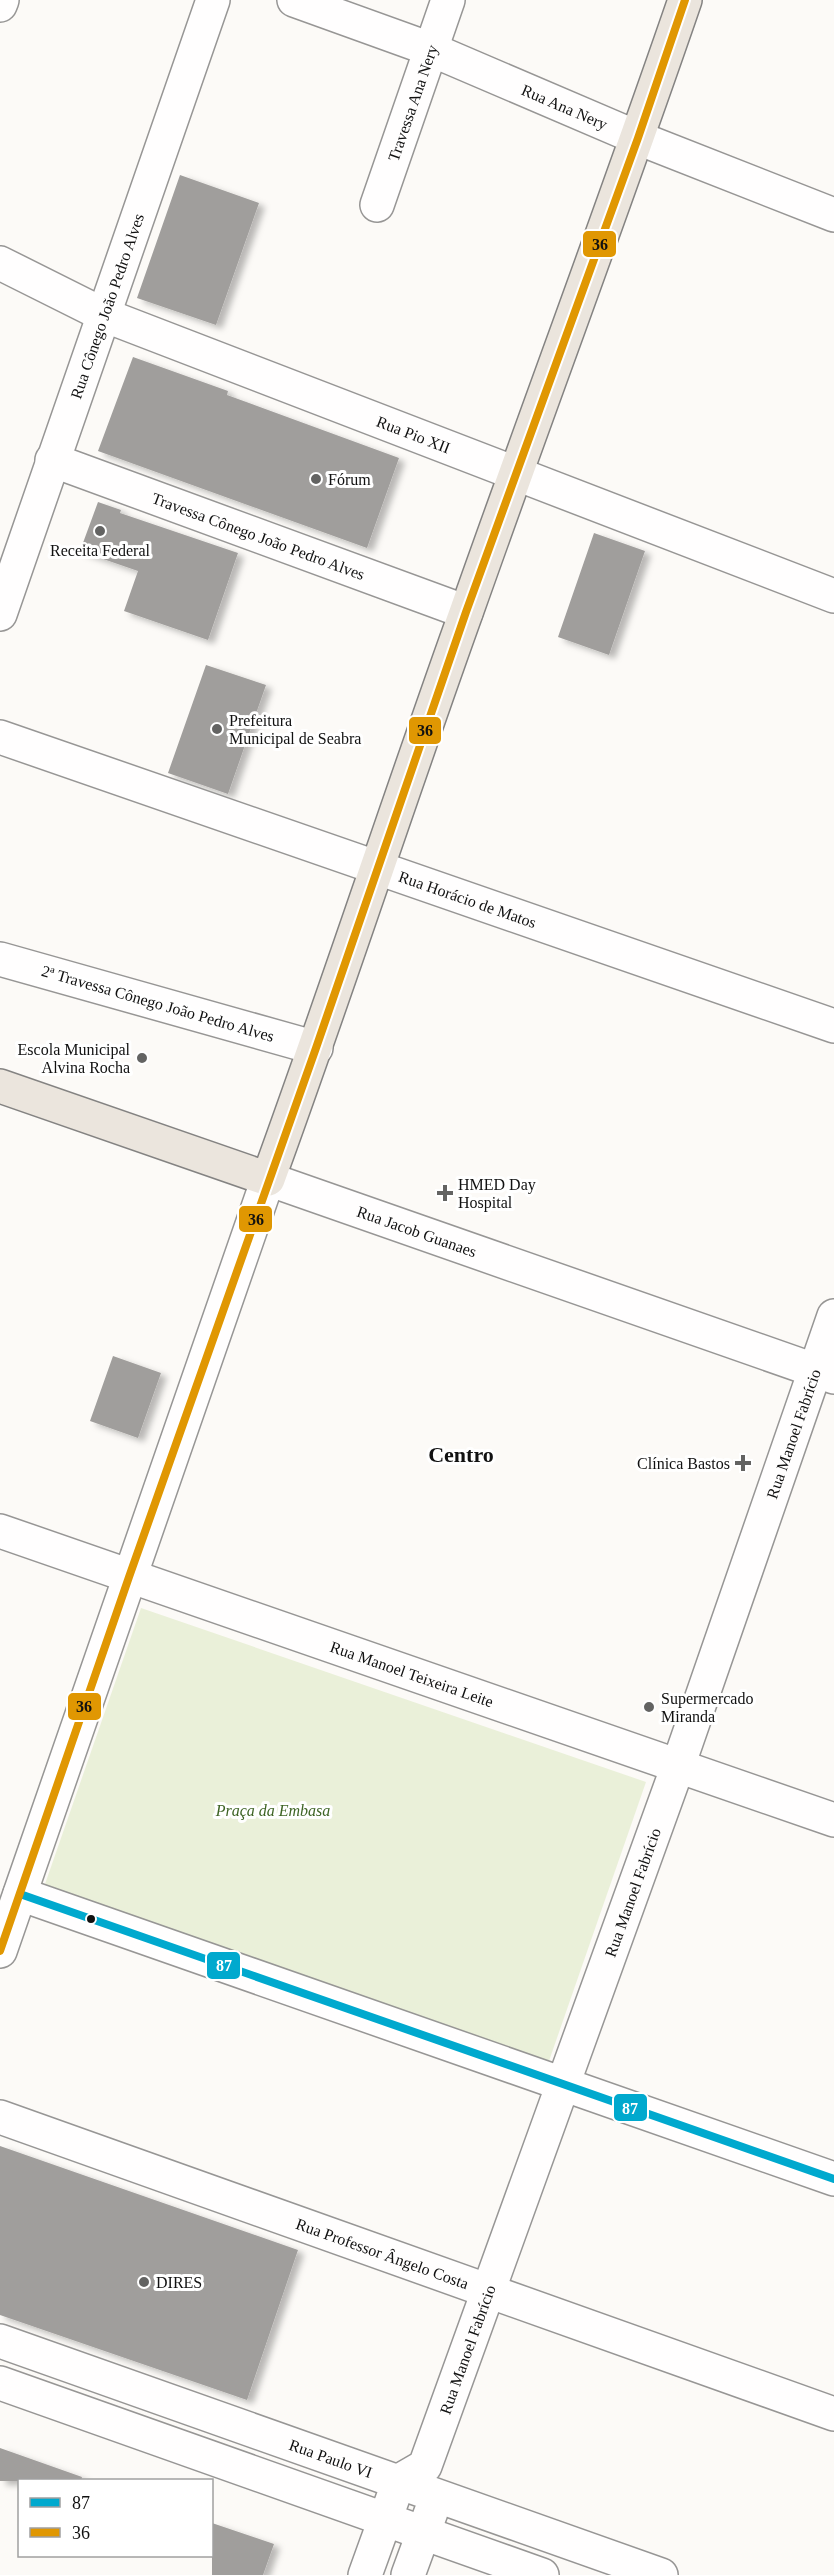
<svg xmlns="http://www.w3.org/2000/svg" width="834" height="2575" font-family="Georgia,serif">
  <defs>
    <filter id="shadow"><feDropShadow dx="6" dy="4" stdDeviation="3" flood-color="#0004"/></filter>
  </defs>
  <rect width="100%" height="100%" fill="#fcfaf7"/>
  <!-- green -->
  <path fill="#eaf0d9" d="M141,1608l505,174 -97,279 -505,-174z"/>
  <!-- building -->
  <path fill="#a09e9c" filter="url(#shadow)" d="M180,175l79,28 -43,122 -79,-27z
    M133,357l95,34 -1,4 172,63 -32,90 -269,-97z
    M98,502l23,8 -1,3 118,40 -30,87 -84,-29 14,-40 -58,-20z
    M594,533l51,18 -36,104 -51,-18z
    M206,665l60,20 -38,109 -60,-21z
    M113,1356l48,17 -23,65 -48,-17z
    M0,2146l298,104 -51,150 -247,-85z
    M0,2448l82,29 -1,4h-81z
    M212,2523l62,21 -11,31h-51z"/>
  <g fill="none" stroke-linecap="round" stroke-linejoin="round">
    <defs>
      <g id="minor">
        <path id="s1" d="M294,0l136,49 208,89 196,77"/>
        <path d="M0,5l2,-5"/>
        <path id="s2" d="M377,205l71,-205"/>
        <path id="s3" d="M0,263l104,52 730,281"/>
        <path id="s4" d="M52,460l414,152"/>
        <path id="s5" d="M0,614l213,-614"/>
        <path id="s6" d="M0,737l834,289"/>
        <path d="M0,959l316,89"/>
        <path id="s7" d="M0,1531l834,289"/>
        <path d="M20,1894l814,285"/>
        <path id="s8" d="M0,1951l268,-772 566,198"/>
        <path id="s9" d="M0,2117l834,297"/>
        <path id="s10" d="M0,2341l661,234"/>
        <path d="M0,2383l542,192"/>
        <path id="s11" d="M365,2575l34,-94 26,-15 253,-700 156,-450"/>
        <path d="M408,2575l23,-63"/>
      </g>
      <path id="major" d="M0,1086l268,93c69,-189 131,-380 199,-569 72,-204 148,-406 218,-610"/>
    </defs>
    <!-- minor casing -->
    <use href="#minor" stroke="#979695" stroke-width="36"/>
    <!-- major casing -->
    <use href="#major" stroke="#848382" stroke-width="36"/>
    <!-- minor -->
    <use href="#minor" stroke="#fffefe" stroke-width="33"/>
    <!-- major -->
    <use href="#major" stroke="#ebe5dd" stroke-width="33"/>
    <defs>
      <path id="bus-1" d="M20,1894l814,285"/>
      <path id="bus-2" d="M0,1951l129,-374 187,-529 150,-436 172,-474 47,-138"/>
    </defs>
    <!-- bus-1 casing -->
    <use href="#bus-1" stroke="#fff" stroke-width="12"/>
    <!-- bus-2 casing -->
    <use href="#bus-2" stroke="#fff" stroke-width="12"/>
    <!-- bus-1 -->
    <use href="#bus-1" stroke="#00a9ce" stroke-width="8"/>
    <!-- bus-2 -->
    <use href="#bus-2" stroke="#e09702" stroke-width="8"/>
  </g>
  <!-- markers -->
  <g fill="#636362" stroke="#fff" stroke-width="2">
    <circle cx="316" cy="479" r="6"/>
    <circle cx="100" cy="531" r="6"/>
    <circle cx="217" cy="729" r="6"/>
    <circle cx="142" cy="1058" r="6"/>
    <path d="M442 1184h6v6h6v6h-6v6h-6v-6h-6v-6h6z"/>
    <path d="M740 1454h6v6h6v6h-6v6h-6v-6h-6v-6h6z"/>
    <circle cx="649" cy="1707" r="6"/>
    <circle cx="144" cy="2282" r="6"/>
  </g>
  <circle fill="#111" stroke="#fff" stroke-width="2" cx="91" cy="1919" r="5"/>
  <g text-anchor="middle" stroke-width="6" stroke-linejoin="round" paint-order="stroke">
    <!-- street labels -->
    <g font-size="16" fill="#111" stroke="#fff">
      <text dy="6" stroke="none"><textPath href="#s2" startOffset="108">Travessa Ana Nery</textPath></text>
      <text dy="6" stroke="none"><textPath href="#s1" startOffset="291">Rua Ana Nery</textPath></text>
      <text dy="6" stroke="none"><textPath href="#s5" startOffset="326">Rua Cônego João Pedro Alves</textPath></text>
      <text dy="6" stroke="none"><textPath href="#s3" startOffset="448">Rua Pio XII</textPath></text>
      <text dy="6" stroke="none"><textPath href="#s4" startOffset="220">Travessa Cônego João Pedro Alves</textPath></text>
      <text dy="6" stroke="none"><textPath href="#s6" startOffset="495">Rua Horácio de Matos</textPath></text>
      <text transform="translate(158 1003) rotate(16)" y="6">2ª Travessa Cônego João Pedro Alves</text>
      <text dy="6" stroke="none"><textPath href="#s8" startOffset="975">Rua Jacob Guanaes</textPath></text>
      <text dy="6" stroke="none"><textPath href="#s11" startOffset="1226">Rua Manoel Fabrício</textPath></text>
      <text dy="6" stroke="none"><textPath href="#s7" startOffset="436">Rua Manoel Teixeira Leite</textPath></text>
      <text dy="6" stroke="none"><textPath href="#s11" startOffset="740">Rua Manoel Fabrício</textPath></text>
      <text dy="6" stroke="none"><textPath href="#s9" startOffset="406">Rua Professor Ângelo Costa</textPath></text>
      <text dy="6" stroke="none"><textPath href="#s11" startOffset="254">Rua Manoel Fabrício</textPath></text>
      <text dy="6" stroke="none"><textPath href="#s10" startOffset="351">Rua Paulo VI</textPath></text>
    </g>
    <!-- poi labels -->
    <g font-size="16" fill="#111" stroke="#fff" text-anchor="start">
      <text x="328" y="485">Fórum</text>
      <text x="100" y="556" text-anchor="middle">Receita Federal</text>
      <text x="229" y="726">Prefeitura<tspan x="229" dy="18">Municipal de Seabra</tspan></text>
      <text x="130" y="1055" text-anchor="end">Escola Municipal<tspan x="130" dy="18">Alvina Rocha</tspan></text>
      <text x="458" y="1190">HMED Day<tspan x="458" dy="18">Hospital</tspan></text>
      <text x="730" y="1469" text-anchor="end">Clínica Bastos</text>
      <text x="661" y="1704">Supermercado<tspan x="661" dy="18">Miranda</tspan></text>
      <text x="156" y="2288">DIRES</text>
    </g>
    <!-- park labels -->
    <g font-size="16" font-style="italic" fill="#3e6425" stroke="#fff">
      <text x="273" y="1816">Praça da Embasa</text>
    </g>
    <!-- district labels -->
    <g font-size="22" font-weight="bold" fill="#111" stroke="#fff">
      <text x="461" y="1462">Centro</text>
    </g>
  </g>
  <g stroke="#fff" stroke-width="2">
    <rect x="582" y="230" width="35" height="28" rx="6" fill="#e09702"/>
    <rect x="408" y="716" width="34" height="29" rx="6" fill="#e09702"/>
    <rect x="238" y="1205" width="35" height="28" rx="6" fill="#e09702"/>
    <rect x="67" y="1692" width="35" height="29" rx="6" fill="#e09702"/>
    <rect x="206" y="1951" width="35" height="29" rx="6" fill="#00a9ce"/>
    <rect x="613" y="2093" width="35" height="29" rx="6" fill="#00a9ce"/>
  </g>
  <g font-size="16" text-anchor="middle" font-weight="bold" fill="#fff">
    <text x="224" y="1971">87</text>
    <text x="630" y="2114">87</text>
  </g>
  <g font-size="16" text-anchor="middle" font-weight="bold" fill="#111">
    <text x="600" y="250">36</text>
    <text x="425" y="736">36</text>
    <text x="256" y="1225">36</text>
    <text x="84" y="1712">36</text>
  </g>
  <!-- legend -->
  <rect x="18" y="2479" width="195" height="78" fill="#ffffff" stroke="#a0a0a0" stroke-width="1.5"/>
  <rect x="30" y="2498" width="30" height="9" fill="#00a9ce" stroke="#a0a0a0" stroke-width="1.5"/>
  <text x="72" y="2509" font-size="18" fill="#111111">87</text>
  <rect x="30" y="2528" width="30" height="9" fill="#e09702" stroke="#a0a0a0" stroke-width="1.5"/>
  <text x="72" y="2539" font-size="18" fill="#111111">36</text>
</svg>
